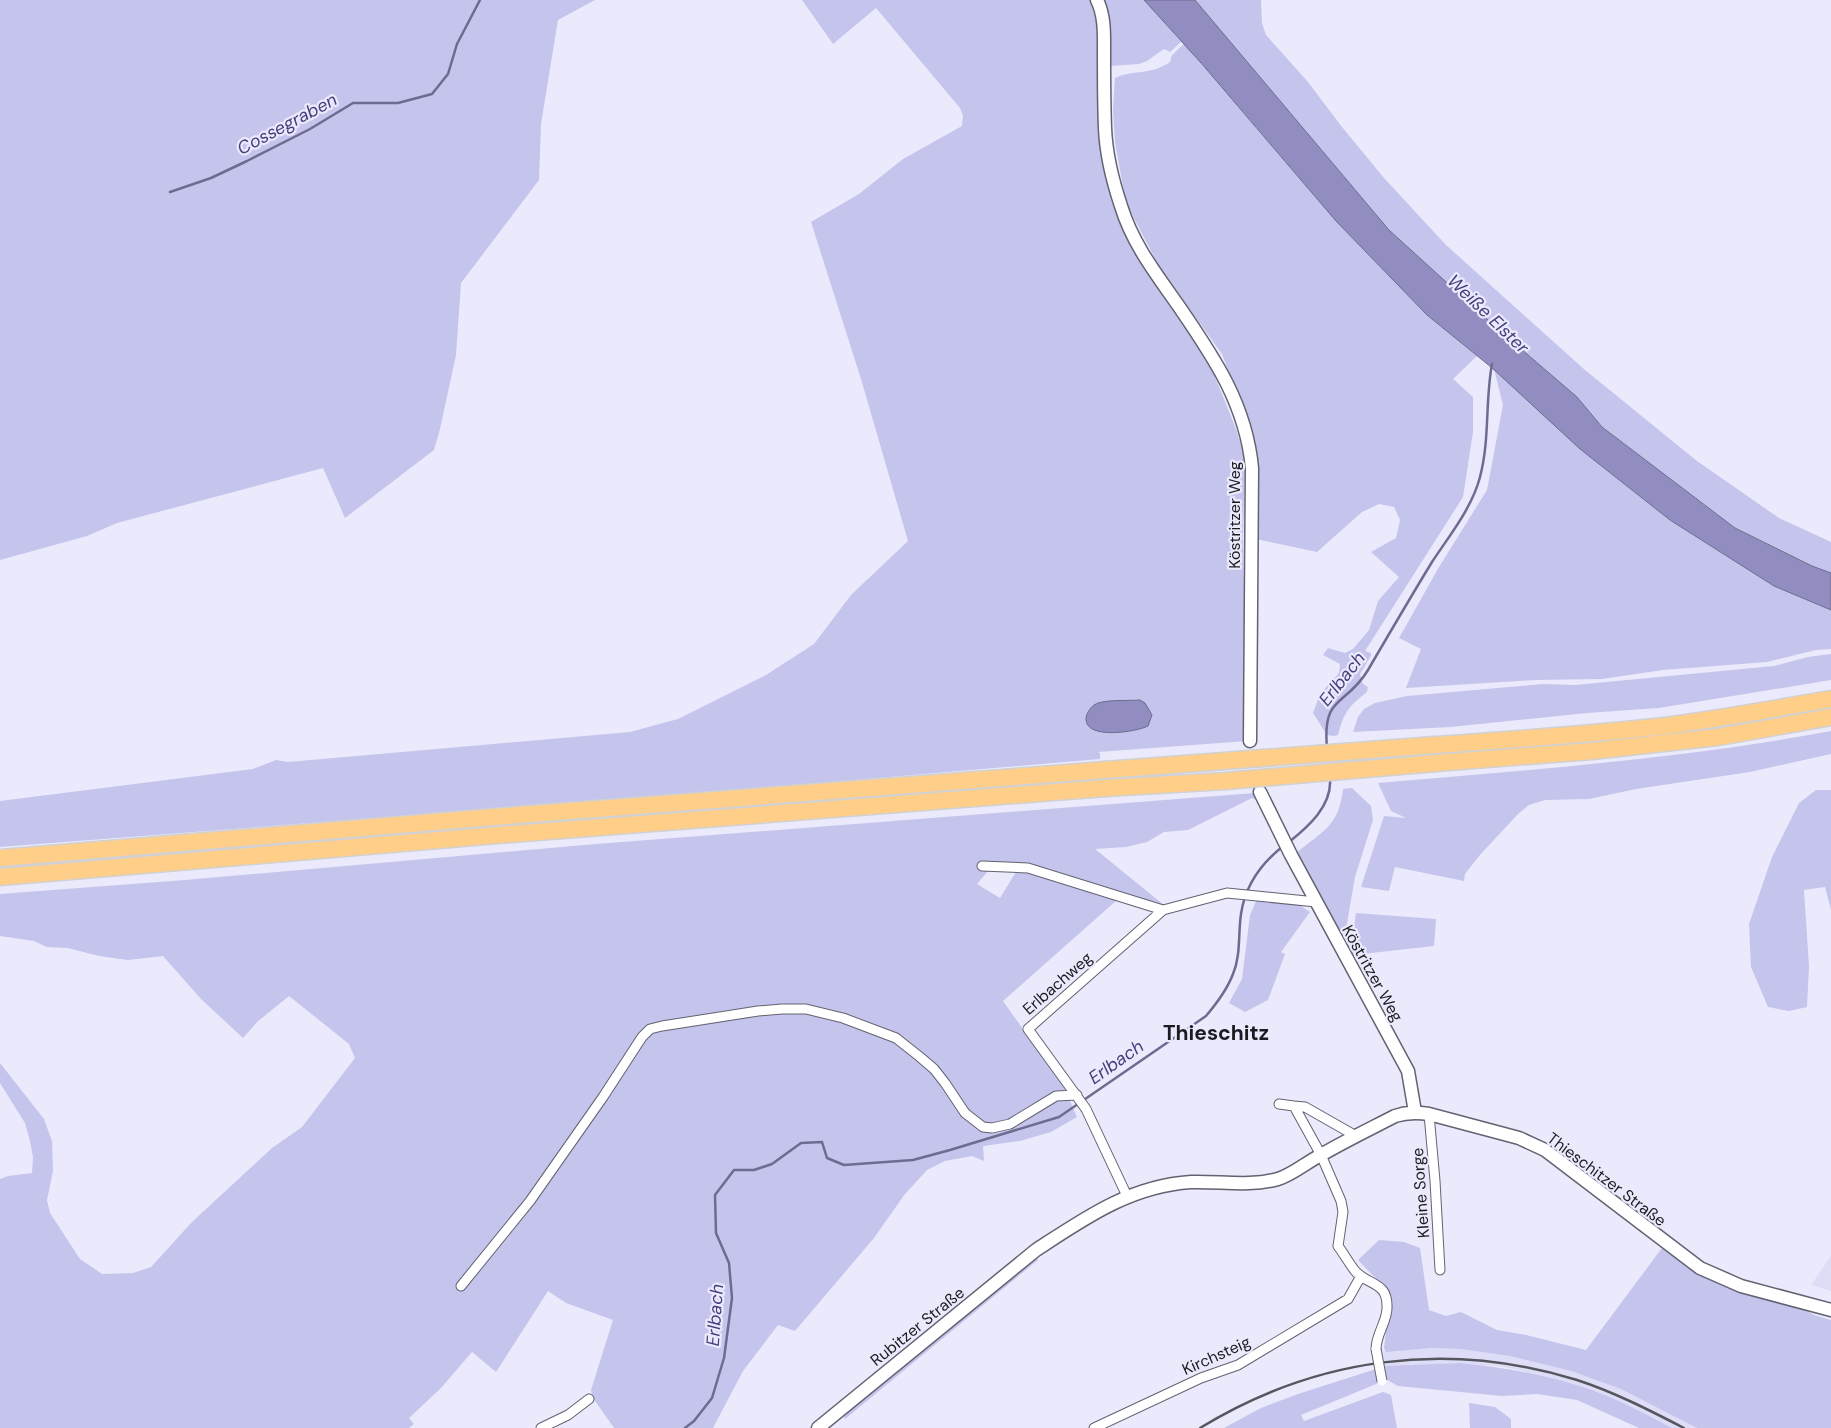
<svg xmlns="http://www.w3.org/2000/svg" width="1831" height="1428" font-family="'DM Sans',sans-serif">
  <rect width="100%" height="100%" fill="#eaeafc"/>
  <!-- built -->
  <path fill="#deddf7" d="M1831,1256v35l-20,-6z
    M1431,1348l29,1 50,7 61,15 51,18 75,39h-25l-120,-50 -48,-11 -44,-4 -78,3 -2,-15z"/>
  <!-- green -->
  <path fill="#c5c4ec" d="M0,0h595l-37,20 -17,104 -2,56 -78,103 -5,72 -16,74 -6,21 -89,68 -22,-50 -206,55 -30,13 -87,24z
    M802,0h289l6,15 18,188 92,154 29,72 9,30 -2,81 4,201 -149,11 2,1v6l-350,30 -750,58v-46l253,-32 23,-9 12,2 342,-30 48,-13 88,-44 48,-31 37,-49 57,-54 -47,-162 -50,-157 48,-28 44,-35 59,-33 1,-10 -3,-8 -84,-100 -43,36z
    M1103,0h41l37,42 -11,10 -6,-3 -17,12 -8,3 -28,2c-1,-18 1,-52 -8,-66z
    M1195,0h66l1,23 4,12 42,47 34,45 42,51 62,67 139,125 112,91 82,57 52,24v31l-19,-7 -77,-38 -133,-101 -25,-30 -78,-67 -110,-100z
    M1184,44l152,177 91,94 50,41 -24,23 20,18v35l-10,65 -98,154 6,2v3l-11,18 3,10 5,3 -1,5c-18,14 -23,20 -29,43l-4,1 -7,-1 -14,-22 7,-19 19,-21 1,-9 -17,-9 5,-7 17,5 8,-4 16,-19 9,-29 21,-24 -28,-25 25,-14 4,-18 -6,-13 -15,-3 -17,8 -45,40 -61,-13 -7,-113 -27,-72 -62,-86 -34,-65 -11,-61 -2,-32 2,-32c19,-9 34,-2 55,-16l2,-7z
    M1494,369l86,80 90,71 104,66 57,24v39l-15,1 -49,12 -104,8 -61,9 -67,1 -129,8 15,-39 -22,-11 40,-71 48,-77 16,-85z
    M1831,654v26l-172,28 -72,5 -137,14 -97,5 5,-15 6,-8 11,-6 32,-7 136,-12 32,1 199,-19 34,-9z
    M1831,731v23l-81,18 -114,17 -47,10 -44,1 -16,5 -11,9 -39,42 -14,18 -1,7 -69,-14 -6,24 -28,-4 23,-71 22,2 -15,-7 -13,-28c151,-13 303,-24 453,-52z
    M1352,788l19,18 2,14 -18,57 -9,52 -6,3 -44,-79c27,-22 43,-27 47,-64z
    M1816,790h15v120l-6,-23 -21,3 5,76 -2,41 -18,4 -21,-4 -17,-40 -2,-43 23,-67 27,-54z
    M1255,793l2,7 -5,-2 -64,32 -24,2 -17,10 -21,5 -31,2 69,56 -136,-39 -39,4 -12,14 23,14 16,-26h12l89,28 -114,101 61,86 13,30 -26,15 -31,9 -37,5 1,15 -12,-5 -27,5 -18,9 -22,24 -31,44 -79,93 -17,-6 -35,46 -30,57h-99l-21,-30 -2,-8 22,-70 -47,-17 -18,-12 -52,81 -24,-20 -31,36 -32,30 5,6 -5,4h-409v-249l8,-3 24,-3 1,-16 -3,-16 -5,-18 -25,-40v-20l44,56 8,22 1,30 -6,29 3,13 30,46 22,15 31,-1 18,-6 41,-45 80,-74 30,-21 53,-69 -6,-14 -60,-48 -32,26 -14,16 -42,-39 -38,-43 -35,4 -29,-4 -31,-8 -21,-1 -13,-6 -34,-5v-42l185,-14 411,-36z
    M1257,899l39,4 14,9 -29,40 4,2 -17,46 -23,12 -16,-9 13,-24 8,-64z
    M1356,913l80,6 -2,27 -81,9 -2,-6z
    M1379,1240l25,2 16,6 9,62 17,6 15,-4 36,18 29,5 60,15 76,-102 53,33 82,25 17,9 17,5v108h-134l-76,-39 -50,-18 -61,-15 -50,-7 -29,-1 -45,4 -2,-4 5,-42 -8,-22 -23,-24z
    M1031,1247l7,13 -193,159 -5,-15z
    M1460,1363c49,5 96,13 142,31 24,9 47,22 70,34h-33l-62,-28 -40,-6 -35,2 -104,-10 -14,-8 -2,-12z
    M1376,1369l5,13 -80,33 3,6 79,-29 8,3 6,33h-173l37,-20 37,-14z
    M1469,1403l26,4 16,12v9h-41z"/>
  <!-- water -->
  <path fill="#918dc0" stroke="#6e6b90" d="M1144,0h51l194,230 110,100 78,67 25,30 133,101 77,38 19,7v37l-57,-24 -104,-66 -90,-71 -89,-82 -64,-52 -91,-94 -135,-158z
    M1140,700l5,3 7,12 -4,11c-12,6 -62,14 -62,-7 0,-5 4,-11 8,-14 8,-6 35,-4 46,-5z"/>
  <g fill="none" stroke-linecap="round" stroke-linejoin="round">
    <!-- stream -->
    <path stroke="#6e6b90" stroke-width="2.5" d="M170,192l41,-14 36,-17 63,-32 43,-26h45l34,-9 16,-20 9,-30 23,-44
      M1327,748c-5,-54 19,-41 41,-78 21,-36 42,-72 64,-108 17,-26 40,-54 48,-85 10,-38 5,-76 12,-113
      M1289,842c19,-15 43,-36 41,-63
      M685,1428l9,-7 18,-23 12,-40 8,-60 -3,-35 -13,-30 -1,-38 19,-25h20l18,-6 29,-21 21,-1 5,16 17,7 69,-5 37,-10 109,-33 147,-101c11,-13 21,-26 27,-42 8,-19 5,-40 8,-60 4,-28 20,-50 41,-67"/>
    <defs>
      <path id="street" d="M982,866l46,2 135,42 64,-17 89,9
        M1279,1104l15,2 27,49 20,46 2,11 -5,34c6,8 12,19 18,26 14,14 32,10 31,36 0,14 -11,26 -11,41
        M1294,1106l11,1 51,29
        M1429,1114l6,67 5,89
        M1127,1196l-41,-87 -58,-80 135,-119
        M461,1286l69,-85 73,-104 39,-60 8,-8 12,-3 96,-15 24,-2h24l37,9 53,20 24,19 14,12 11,14 20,30 18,14 9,1 18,-4 46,-28 21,-1
        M541,1428l27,-13 21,-16
        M1094,1428l107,-50 37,-13 110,-66 13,-23"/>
      <path id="secondary" d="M1097,0c8,16 7,35 7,52 0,26 0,51 1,76 1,26 8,54 16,78 12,39 36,69 59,102 35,51 66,97 72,160l-2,273
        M1260,792l31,63 117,216 7,41
        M818,1428l218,-178c49,-32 94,-64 155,-68 29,-1 58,5 87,-3 14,-4 29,-17 43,-24 24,-14 49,-26 74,-39 12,-4 21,-4 34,-2l90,24 26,12 155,118 41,18 90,24"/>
      <path id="highway" d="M1435,745c73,-5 147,-10 220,-18 59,-7 117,-18 176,-28
        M1436,763l156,-12 126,-14 113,-20
        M0,858l506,-42 599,-46
        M0,877l511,-43 595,-46"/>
    </defs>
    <!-- street casing -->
    <use href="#street" stroke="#626271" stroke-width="11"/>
    <!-- secondary casing -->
    <use href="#secondary" stroke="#626271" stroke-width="15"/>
    <!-- highway casing -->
    <use href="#highway" stroke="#d1d1d3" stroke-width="19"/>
    <!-- street -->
    <use href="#street" stroke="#fff" stroke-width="9"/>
    <!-- secondary -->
    <use href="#secondary" stroke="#fff" stroke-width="12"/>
    <!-- highway -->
    <use href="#highway" stroke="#ffce88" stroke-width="16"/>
    <!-- rail -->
    <path stroke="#56565f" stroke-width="2.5" d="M1200,1428c116,-71 247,-88 377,-48 37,12 72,30 107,48"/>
    <defs>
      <path id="street-bridge" d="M1376,1349l6,32"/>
      <path id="highway-bridge" d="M1105,770l330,-25
        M1106,788l120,-7 210,-18"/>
    </defs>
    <!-- street-bridge casing -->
    <use href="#street-bridge" stroke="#626271" stroke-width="11" stroke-linecap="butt"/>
    <!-- highway-bridge casing -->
    <use href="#highway-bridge" stroke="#d1d1d3" stroke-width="19" stroke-linecap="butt"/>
    <!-- street-bridge -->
    <use href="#street-bridge" stroke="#fff" stroke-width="9"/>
    <!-- highway-bridge -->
    <use href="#highway-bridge" stroke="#ffce88" stroke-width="16"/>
  </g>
  <g text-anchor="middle" stroke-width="4.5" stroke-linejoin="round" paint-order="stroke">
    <!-- street labels -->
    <g font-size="16" fill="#1b1b21" stroke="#eaeafc">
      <text transform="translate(1234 515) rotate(-90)" y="6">Köstritzer Weg</text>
      <text transform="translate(1373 973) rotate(61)" y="6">Köstritzer Weg</text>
      <text transform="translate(1057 983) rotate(-41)" y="6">Erlbachweg</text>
      <text transform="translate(1607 1179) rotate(37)" y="6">Thieschitzer Straße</text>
      <text transform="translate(1420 1193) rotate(-94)" y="6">Kleine Sorge</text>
      <text transform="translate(917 1326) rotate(-39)" y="6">Rubitzer Straße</text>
      <text transform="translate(1216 1355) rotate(-24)" y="6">Kirchsteig</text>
    </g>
    <!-- water labels -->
    <g font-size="18" font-style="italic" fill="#463e7d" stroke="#eaeafc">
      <text transform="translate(287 124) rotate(-28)" y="6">Cossegraben</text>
      <text transform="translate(1488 314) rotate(44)" y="6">Weiße Elster</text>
      <text transform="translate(1342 679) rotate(-52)" y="6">Erlbach</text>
      <text transform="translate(1116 1062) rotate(-35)" y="6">Erlbach</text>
      <text transform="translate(715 1315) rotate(-86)" y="6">Erlbach</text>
    </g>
    <!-- district labels -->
    <g font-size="21" font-weight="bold" fill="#1b1b21" stroke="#eaeafc">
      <text x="1216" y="1040">Thieschitz</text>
    </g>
  </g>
</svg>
